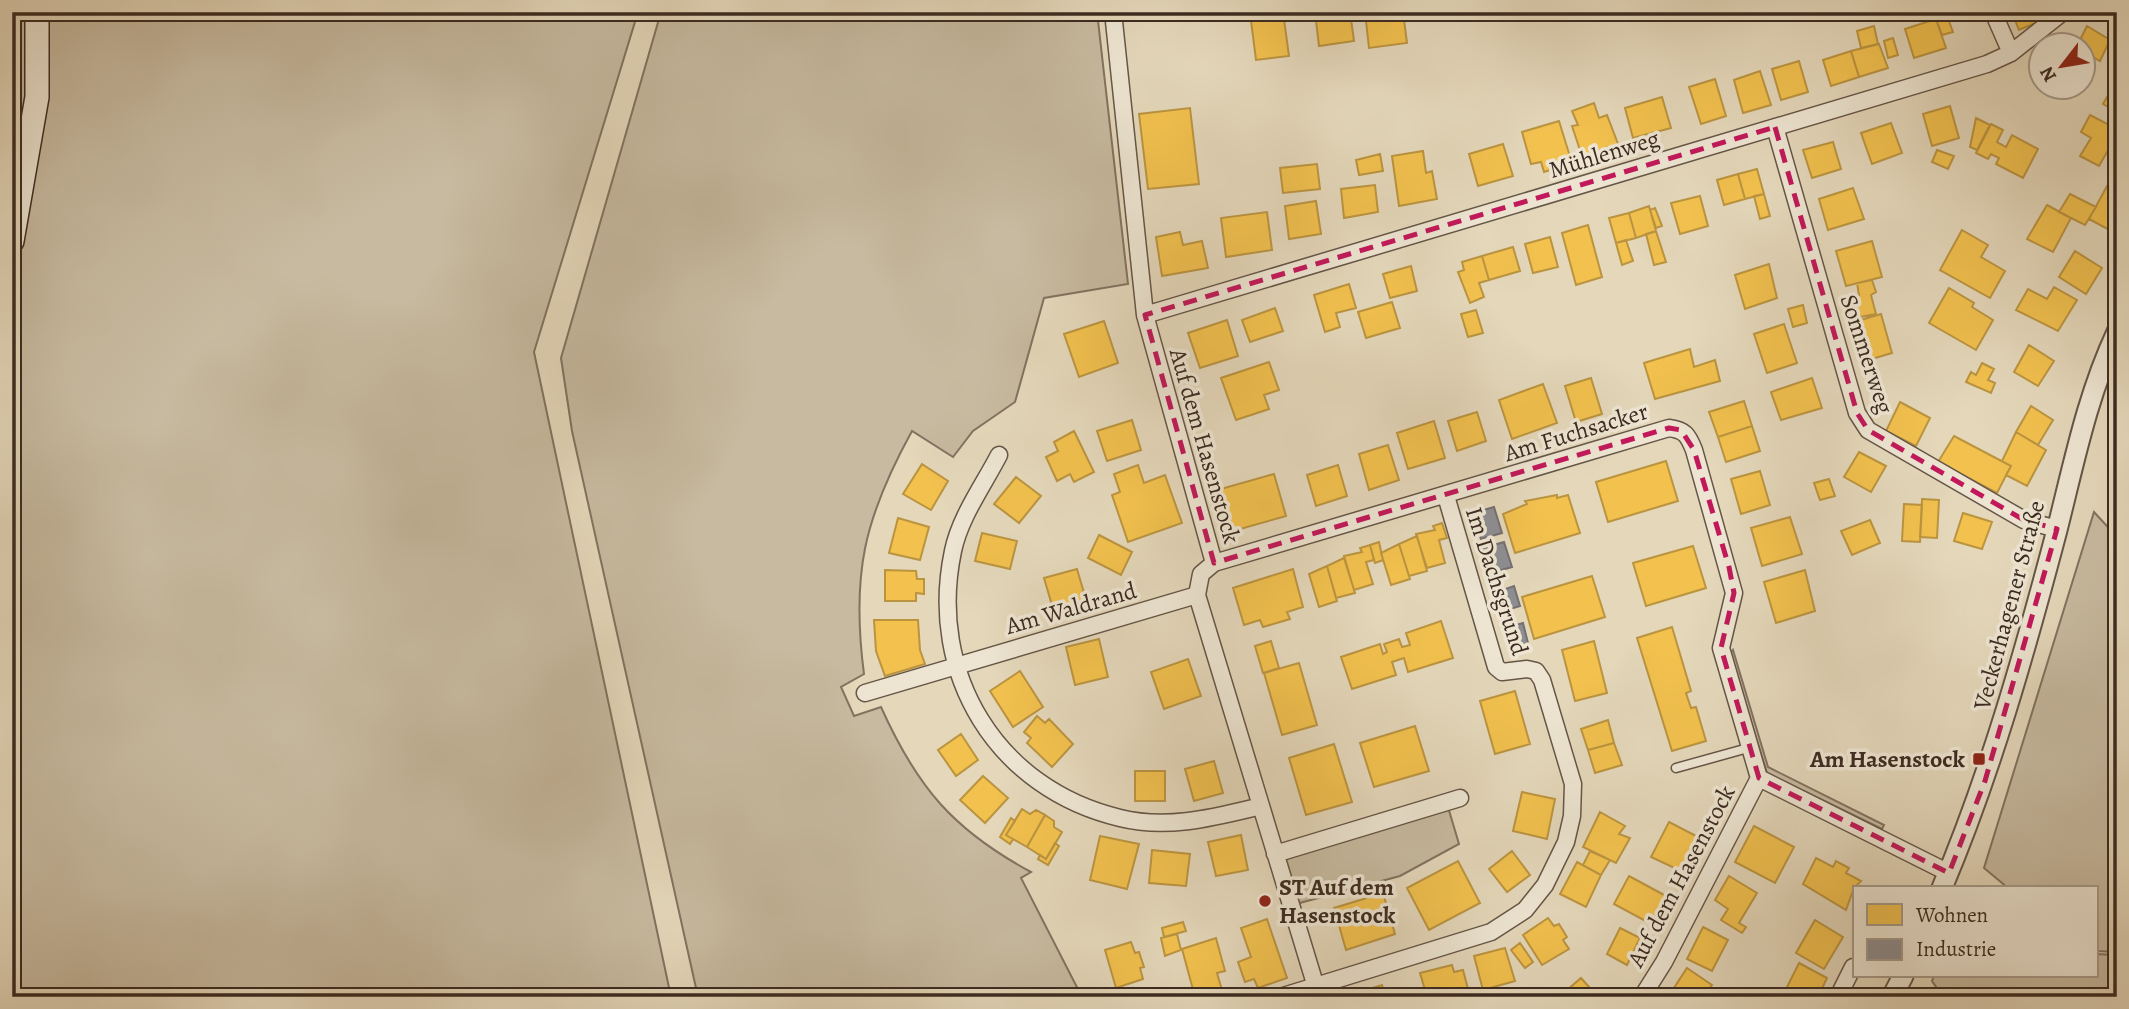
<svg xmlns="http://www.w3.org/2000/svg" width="2129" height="1009" font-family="Alegreya,serif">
  <rect width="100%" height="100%" fill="#e4d7ba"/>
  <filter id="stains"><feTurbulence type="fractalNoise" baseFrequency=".00286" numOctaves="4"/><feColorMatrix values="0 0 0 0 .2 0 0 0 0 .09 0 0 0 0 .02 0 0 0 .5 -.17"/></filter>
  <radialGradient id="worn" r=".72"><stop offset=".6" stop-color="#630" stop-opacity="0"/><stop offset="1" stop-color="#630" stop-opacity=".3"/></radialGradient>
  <!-- green -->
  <path fill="#c7baa0" stroke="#827260" stroke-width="2" d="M12,12h626l-104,340 137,645h-659v-336l9,-10 -9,-29z
    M661,12h436l31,272 -84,14 -29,104 -42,29 -20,26 -41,-26c-48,87 -61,144 -48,243l-23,13 13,29 27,-9c36,80 72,123 150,165l-10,6 61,119h-384l-126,-566 -11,-73z
    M2094,512l23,25v415l-21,-1v-63h-88l-24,-20z
    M1733,650l35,117 116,58 -2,4 -115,-56 -37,-119z
    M1448,807l11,37 -59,32 -104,28 -15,-46z
    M2096,954l21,1v42h-174l-11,-16 2,-5h162z"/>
  <!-- homes -->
  <path fill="#f2c14e" stroke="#bb9440" stroke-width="2" d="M1283,12l6,44 -33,4 -6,-47z
    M1315,12h35l4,29 -35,5z
    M1365,12h38l4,31 -38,5z
    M2012,12h30l3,7 -26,11z
    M1947,16l6,16 -11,3 -6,-16z
    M1936,19l10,29 -32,10 -9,-29z
    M1874,26l4,18 -17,4 -4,-17z
    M2087,26l23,14 -10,21 -16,-9v-6h-7z
    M1893,38l5,17 -10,3 -4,-17z
    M1879,44l9,24 -29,9 -8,-26z
    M1851,51l8,26 -28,9 -8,-26z
    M2042,57v25l-11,-5z
    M1799,61l9,31 -27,8 -9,-31z
    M1760,71l11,34 -28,8 -9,-33z
    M1715,79l11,37 -25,8 -12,-37z
    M2117,80v32l-14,-8z
    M1662,97l9,31 -38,10 -8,-30z
    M1594,103l5,15 8,-3 11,29 -36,12 -10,-30 6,-1 -6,-14z
    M1950,106l9,32 -27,8 -9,-32z
    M1190,108l9,76 -51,5 -9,-75z
    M2090,115l27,14v6l-18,31 -19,-10 11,-18 -10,-6z
    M1976,118l14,7 -13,25 -7,-3z
    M1559,121l13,42 -28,9 -3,-10 -10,2 -9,-32z
    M1891,123l11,30 -30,11 -11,-31z
    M1991,124l12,6 -6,12 9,5 6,-12 26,14 -15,29 -27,-14 3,-6 -8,-4 -3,5 -12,-6z
    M1833,142l8,27 -29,9 -9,-28z
    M1503,144l10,32 -35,10 -9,-32z
    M1937,150l17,6 -6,13 -16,-7z
    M1423,151l3,22 6,-2 5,28 -38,7 -7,-50z
    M1380,154l3,17 -24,4 -3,-15z
    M1317,164l3,25 -37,4 -3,-25z
    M1757,169l7,25 -19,5 -7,-25z
    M1738,174l7,25 -21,6 -7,-25z
    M1375,185l3,27 -34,6 -3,-29z
    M2107,186l10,5v43l-28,-15z
    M1853,188l11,31 -36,11 -9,-31z
    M1764,194l6,22 -10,3 -6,-23z
    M2070,194l26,13 -11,18 -26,-13z
    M1700,196l8,30 -28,8 -9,-31z
    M1316,201l5,33 -32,5 -4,-33z
    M2047,205l24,13 -18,34 -26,-13z
    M1649,206l7,25 -20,7 -7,-25z
    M1655,208l7,18 -6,2 -6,-18z
    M1267,212l5,38 -46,7 -5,-39z
    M1629,213l7,25 -20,5 -7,-25z
    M1588,225l14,52 -26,8 -14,-52z
    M1962,230l26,15 -7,12 24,14 -15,27 -50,-28z
    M1656,231l10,31 -12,3 -8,-31z
    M1180,232l3,13 19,-4 6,27 -46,8 -6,-39z
    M1550,237l8,30 -25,6 -8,-29z
    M1626,240l7,21 -11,4 -6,-22z
    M1872,241l10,36 -36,9 -10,-35z
    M1513,247l7,24 -31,9 -7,-24z
    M2075,251l27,17 -16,26 -27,-17z
    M1482,256l7,24 -10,3 5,14 -14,6 -12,-31 6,-2 -2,-8z
    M1769,264l8,34 -32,11 -10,-34z
    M1411,266l6,25 -27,7 -7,-24z
    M1872,280l4,12 -5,3 5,19 -21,4 -5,-20 9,-3 -2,-12z
    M1349,284l7,24 -20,5 4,14 -15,5 -11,-37z
    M2054,287l23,13 -19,31 -42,-21 12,-21 19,10z
    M1949,288l25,15 -2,4 21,13 -17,30 -47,-27z
    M1392,302l8,26 -34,10 -8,-26z
    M1803,305l4,18 -14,4 -5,-18z
    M1275,308l8,23 -33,11 -8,-22z
    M1476,310l7,23 -15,4 -7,-23z
    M1881,314l11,39 -27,8 -11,-39z
    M1227,320l11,36 -38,12 -12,-35z
    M1104,321l14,42 -39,14 -15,-43z
    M1784,324l13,39 -30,10 -13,-39z
    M2029,345l25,16 -16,25 -24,-14z
    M1690,349l4,18 21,-7 5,21 -65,18 -11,-36z
    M1269,362l10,28 -15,5 5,14 -33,11 -15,-42z
    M1982,363l12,6 -6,11 7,3 -4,10 -25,-11 5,-10 5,3z
    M1591,378l11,36 -26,8 -11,-36z
    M1812,378l10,30 -41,12 -10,-28z
    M1543,384l14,39 -45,16 -13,-39z
    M1744,401l8,25 -34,11 -9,-25z
    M1900,402l30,16 -14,28 -30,-15z
    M2031,406l22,14 -15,25 -22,-13z
    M1477,412l9,29 -29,10 -9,-30z
    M1132,420l9,30 -34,11 -10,-30z
    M1434,421l11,37 -37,11 -11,-36z
    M1752,426l8,25 -34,11 -8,-25z
    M1074,431l20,41 -20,10 -4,-8 -13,7 -11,-24 12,-6 -4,-9z
    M2016,432l30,18 -19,36 -21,-11 5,-9 -9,-5z
    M1954,436l57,30 -14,27 -59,-31z
    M1388,445l11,35 -30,10 -10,-36z
    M1859,452l27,14 -15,26 -27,-15z
    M1666,461l12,40 -70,21 -12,-40z
    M922,464l26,17 -17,29 -28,-16z
    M1138,465l6,18 21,-8 17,48 -54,19 -16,-47 8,-3 -6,-18z
    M1338,465l9,31 -31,10 -9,-31z
    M1760,471l10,34 -29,9 -10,-35z
    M1274,474l12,42 -53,15 -12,-42z
    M1016,477l25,19 -22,27 -25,-19z
    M1829,479l6,17 -15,4 -6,-17z
    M1557,495v3l11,-3 12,38 -65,20 -12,-39 24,-10 -2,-3z
    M1922,499l17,1 -2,38 -17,-1z
    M1904,504l18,1 -2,37 -18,-1z
    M1963,513l29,9 -10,27 -28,-8z
    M1790,517l12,37 -40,12 -11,-38z
    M898,518l31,9 -9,33 -31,-7z
    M1870,520l10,23 -28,12 -11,-24z
    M1442,523l5,15 -8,2 6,23 -18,5 -11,-34 19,-4 -2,-4z
    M982,533l35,8 -7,28 -35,-8z
    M1099,535l33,17 -11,23 -33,-17z
    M1417,536l10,35 -18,5 -10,-32z
    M1379,542l4,18 -8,3 -5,-18z
    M1399,544l11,35 -19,6 -10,-32z
    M1370,545l4,15 -8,2 7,22 -19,6 -10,-34 18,-4 -2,-4z
    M1693,546l13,42 -60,18 -13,-43z
    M1344,558l11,35 -19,5 -9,-32z
    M1327,566l10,35 -18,6 -10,-33z
    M1077,569l12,41 -33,9 -12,-41z
    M1293,569l10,38 -16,5 3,7 -27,8 -3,-7 -16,5 -11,-37z
    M885,570l31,1 1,8h7v15l-8,-1v8h-31z
    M1805,570l10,41 -39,12 -12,-41z
    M1592,576l13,41 -71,22 -12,-42z
    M874,620h44l2,30 5,14 -40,12 -9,-25z
    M1441,621l12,37 -45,14 -4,-14 -12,4 4,13 -44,14 -11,-32 39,-13 3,10 4,-2 -3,-8 15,-5 3,8 8,-2 -4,-12z
    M1672,627l19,64 -5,2 5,15 5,-1 10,34 -34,10 -35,-113z
    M1099,639l9,38 -33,8 -9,-38z
    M1271,641l8,27 -16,5 -8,-27z
    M1594,641l13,52 -32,8 -13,-51z
    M1188,659l13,37 -37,13 -13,-37z
    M1299,663l18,62 -35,10 -18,-62z
    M1020,671l23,36 -30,20 -23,-36z
    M1515,691l15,53 -35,10 -15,-53z
    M1037,716l8,7 4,-4 24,25 -21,23 -25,-24 4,-5 -7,-6z
    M1608,720l6,23 -26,7 -7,-21z
    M1415,726l14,45 -55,16 -14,-44z
    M961,734l17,26 -22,16 -18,-26z
    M1614,743l8,22 -27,8 -7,-23z
    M1334,744l18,58 -46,13 -17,-57z
    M1214,761l9,32 -29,8 -9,-32z
    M1135,771h30v30h-30z
    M983,776l25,22 -23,25 -25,-23z
    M1522,792l33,7 -8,40 -34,-8z
    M1022,809l8,5 6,-4 9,5 -18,32 -21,-12z
    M1600,812l25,14 -6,8 11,4 -14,25 -33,-16z
    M1045,815l9,6v6l8,5 -16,27 -19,-12z
    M1011,818l4,3 -9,14 7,4 -3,5 -10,-7z
    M1669,822l31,16 -17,34 -32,-15z
    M1754,826l40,21 -19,36 -40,-21z
    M1241,835l7,35 -32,6 -8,-34z
    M1100,836l39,8 -12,45 -37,-9z
    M1055,843l4,3 -11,19 -10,-6 2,-4 6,4z
    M1152,850l38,4 -4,32 -37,-3z
    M1512,851l18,24 -23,17 -18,-23z
    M1590,851l20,9 -9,15 -18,-10z
    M1816,858l17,9 3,-6 13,7 -3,5 15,8 -7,7 -8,22 -43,-26z
    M1458,861l22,42 -51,27 -22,-42z
    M1577,862l24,13 -15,32 -26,-13z
    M1629,876l37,20 -15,28 -37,-20z
    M1729,876l28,17 -18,30 7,4 -4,6 -21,-13 7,-11 -13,-9z
    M1383,893l12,41 -49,16 -12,-42z
    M1548,918l6,8 5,-2 8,13 -4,3 6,9 -27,16 -19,-30z
    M1267,919l20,59 -29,10 -4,-9 -9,3 -7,-20 13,-5 -10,-29z
    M1815,920l28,17 -19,32 -28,-16z
    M1183,922l3,9 -22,6 -2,-9z
    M1703,927l25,13 -16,31 -25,-12z
    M1620,928l20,10 -13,27 -20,-11z
    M1177,934l4,16 -16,6 -4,-18z
    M1216,938l9,33 -8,2 5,17 -27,7 -13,-48z
    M1131,942l4,11 4,-1 5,15 -4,1 3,11 -27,9 -11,-38z
    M1520,943l13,19 -8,6 -14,-18z
    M1505,948l10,33 -32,9 -9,-34z
    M1799,963l28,15 -9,19h-36z
    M1452,965l2,7 9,-2 5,19 -8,3 1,5h-34l-7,-24z
    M1687,968l25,17 -8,12h-36z
    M1581,978l17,19h-28l-4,-6z
    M1382,985l4,12h-38l-1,-1z
    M1157,988l2,9h-30z"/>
  <!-- industry -->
  <path fill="#8d8d92" stroke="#757070" stroke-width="2" d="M1494,507l8,26 -21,6 -8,-26z
    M1504,542l8,25 -21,6 -8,-25z
    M1514,586l6,20 -17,5 -6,-19z
    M1523,623l5,20 -17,5 -5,-20z"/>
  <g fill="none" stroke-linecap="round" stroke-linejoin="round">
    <defs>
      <path id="service" d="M1676,768l72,-20"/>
      <path id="minor" d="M1113,12l32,303 69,248 -13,11 -4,21 122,402
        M1993,12l18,41
        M1775,127l82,286 11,17 156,90 33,9
        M1145,315l842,-251 24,-11 52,-41
        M999,455c-16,31 -39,62 -46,96 -26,123 44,238 167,267 48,12 95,-1 141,-12
        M1214,563l455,-135c16,2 19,7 25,22l40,143 -13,55 38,130
        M865,693l332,-98
        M1759,778l190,95
        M1275,854l185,-56
        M1280,997l211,-65 34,-22 20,-25 21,-43 6,-26 1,-32 -31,-104 -6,-9 -9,-2 -25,3 -6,-5 -50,-171
        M1642,997l22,-35 95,-184
        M1838,997l15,-30"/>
      <path id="tertiary" d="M1942,888c49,-116 83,-237 115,-358 17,-67 30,-134 60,-198
        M1892,997l11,-21"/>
      <path id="secondary" d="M12,241l25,-144v-85"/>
    </defs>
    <!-- service casing -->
    <use href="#service" stroke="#665647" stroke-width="11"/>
    <!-- minor casing -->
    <use href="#minor" stroke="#665647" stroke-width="19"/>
    <!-- tertiary casing -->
    <use href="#tertiary" stroke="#665647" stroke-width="23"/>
    <!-- secondary casing -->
    <use href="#secondary" stroke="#3c2b21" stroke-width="26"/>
    <!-- service -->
    <use href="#service" stroke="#ede5d2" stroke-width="8"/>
    <!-- minor -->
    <use href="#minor" stroke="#ede5d2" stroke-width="16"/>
    <!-- tertiary -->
    <use href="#tertiary" stroke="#ede5d2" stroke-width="19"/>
    <!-- secondary -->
    <use href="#secondary" stroke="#ede5d2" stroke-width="23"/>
  </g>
  <!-- marked area -->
  <path fill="none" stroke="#c2185b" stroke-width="5" stroke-dasharray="14 9" stroke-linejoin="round" d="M1775,127l82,286 11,17 156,90 33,9 -72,252 -36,92 -190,-95 -38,-130 13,-55 -5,-26 -35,-117 -13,-20 -12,-2 -455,135 -69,-248z"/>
  <!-- markers -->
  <g fill="#8f2418" stroke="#ede5d2" stroke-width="2.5">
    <rect x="1972" y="752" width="14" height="14" rx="3.5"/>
    <circle cx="1265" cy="901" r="7"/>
  </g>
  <g text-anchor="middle" stroke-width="7" stroke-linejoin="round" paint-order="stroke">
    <!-- street labels -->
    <g font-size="24" fill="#3c2b21" stroke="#ede5d2">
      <text transform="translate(1604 154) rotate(-17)" y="8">Mühlenweg</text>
      <text transform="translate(1867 354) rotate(72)" y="8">Sommerweg</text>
      <text transform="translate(1576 432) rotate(-17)" y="8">Am Fuchsacker</text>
      <text transform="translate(1205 446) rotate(74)" y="8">Auf dem Hasenstock</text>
      <text transform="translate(1497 581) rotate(72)" y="8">Im Dachsgrund</text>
      <text transform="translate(2009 605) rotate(-75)" y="8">Veckerhagener Straße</text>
      <text transform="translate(1071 608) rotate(-16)" y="8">Am Waldrand</text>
      <text transform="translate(1681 876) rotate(-62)" y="8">Auf dem Hasenstock</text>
    </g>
    <!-- poi labels -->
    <g font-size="24" font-weight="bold" fill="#3c2b21" stroke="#ede5d2" text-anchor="end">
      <text x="1965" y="767">Am Hasenstock</text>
      <text x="1279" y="895" text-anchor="start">ST Auf dem<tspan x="1279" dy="28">Hasenstock</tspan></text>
    </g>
  </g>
  <!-- margin -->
  <rect width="2129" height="1009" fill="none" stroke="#e4d7ba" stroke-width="42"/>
  <rect x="14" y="14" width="2101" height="981" fill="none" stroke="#3c2b21" stroke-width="3.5"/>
  <rect x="21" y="21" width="2087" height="967" fill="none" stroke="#3c2b21" stroke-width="2"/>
  <!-- legend -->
  <rect x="1853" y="886" width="245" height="91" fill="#ede5d2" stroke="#a69b8b" stroke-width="2"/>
  <rect x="1867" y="904" width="35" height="21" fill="#f2c14e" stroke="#a69b8b" stroke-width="2"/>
  <text x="1916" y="922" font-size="21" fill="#3c2b21">Wohnen</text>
  <rect x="1867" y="939" width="35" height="21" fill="#8d8d92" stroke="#a69b8b" stroke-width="2"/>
  <text x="1916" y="956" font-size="21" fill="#3c2b21">Industrie</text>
  <!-- north arrow -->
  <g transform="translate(2062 66) rotate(239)"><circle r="33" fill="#ede5d2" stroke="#a69b8b" stroke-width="2"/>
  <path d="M0-5L12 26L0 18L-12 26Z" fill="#8f2418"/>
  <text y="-10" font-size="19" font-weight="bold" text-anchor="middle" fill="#3c2b21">N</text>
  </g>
  <rect width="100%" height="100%" filter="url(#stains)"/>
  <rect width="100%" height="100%" fill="url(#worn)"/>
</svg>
